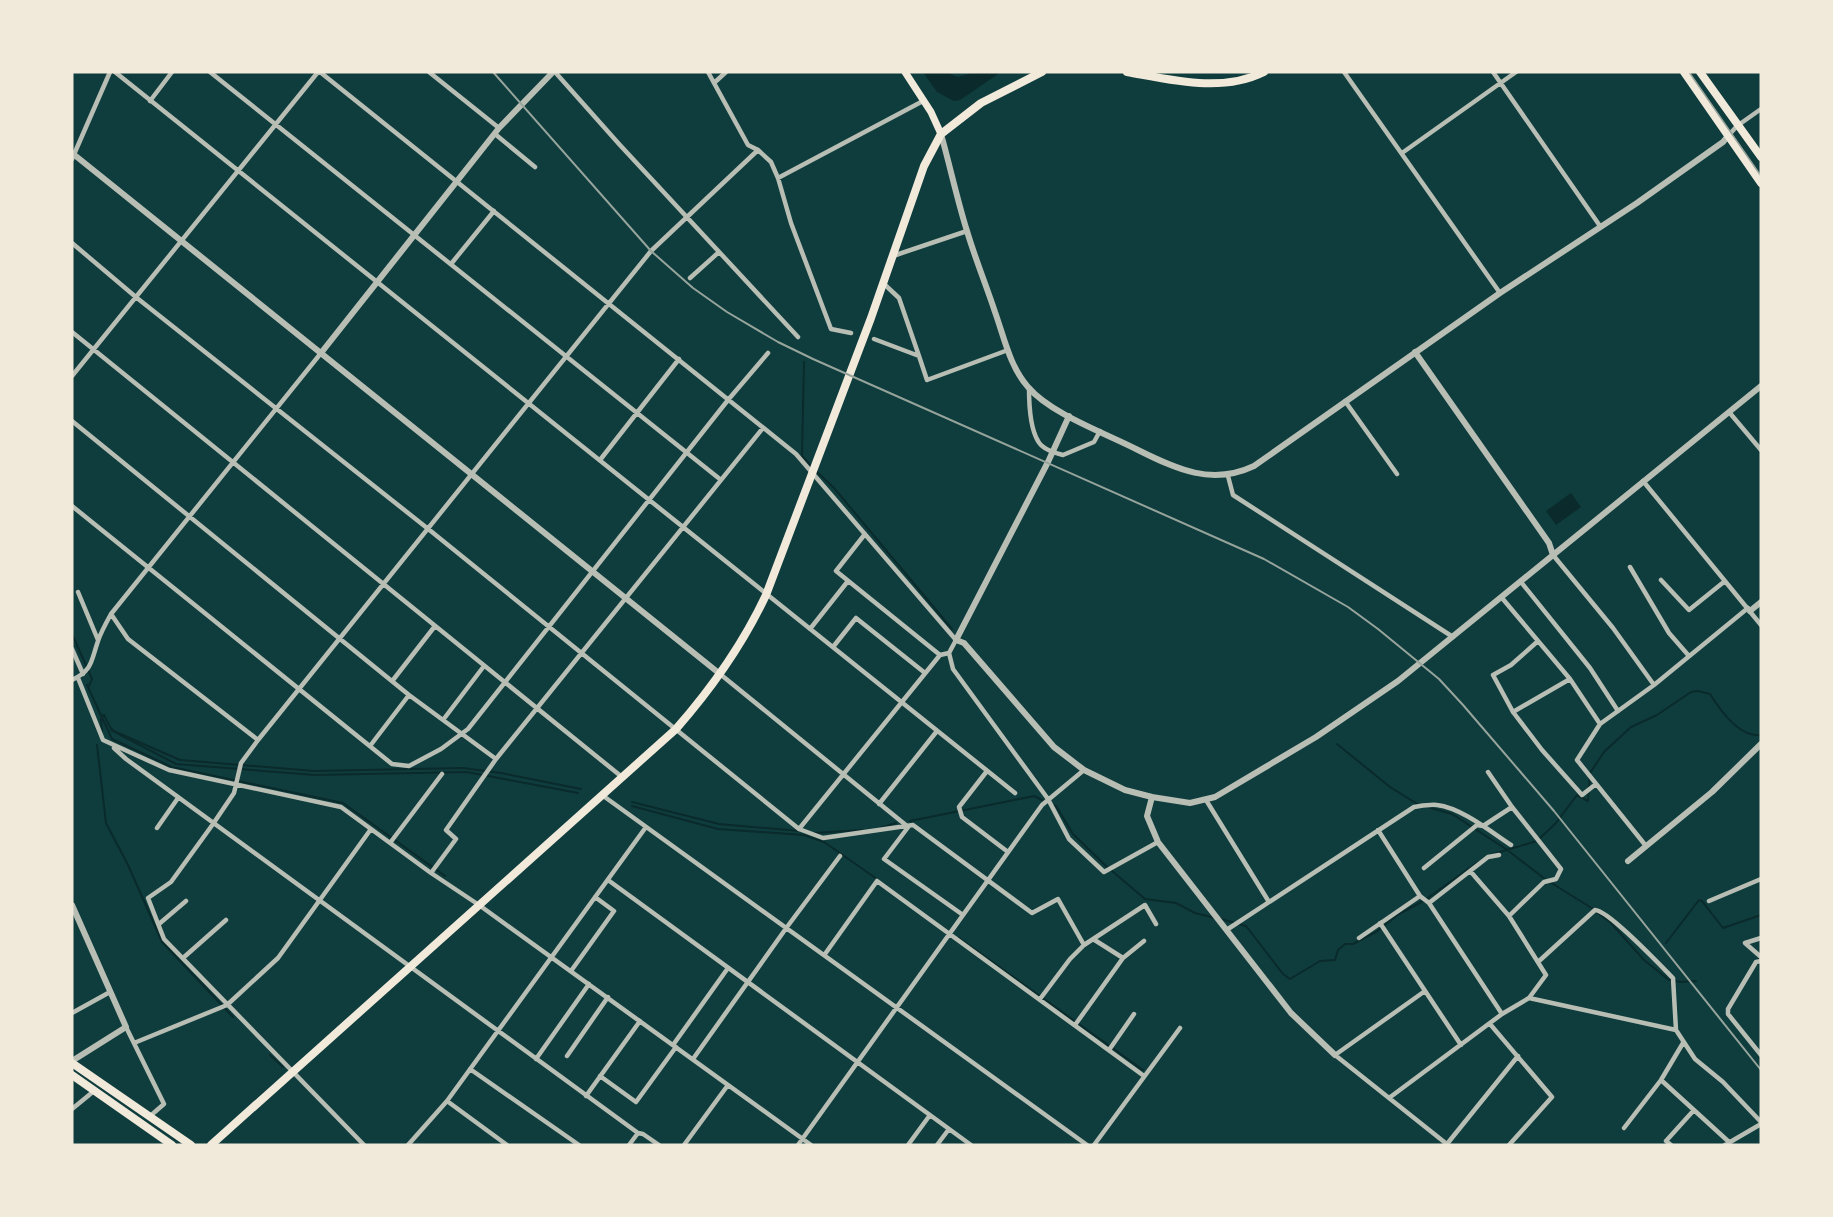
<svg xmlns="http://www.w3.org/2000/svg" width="1833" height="1217" font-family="Literata,serif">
  <rect width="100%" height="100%" fill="#0f3d3e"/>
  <!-- water -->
  <path fill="#0a2a2b" d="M923,72h23l12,5 16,-5h27l-41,28 -6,1 -17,-9z
    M1571,493l10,14 -25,18 -10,-14z"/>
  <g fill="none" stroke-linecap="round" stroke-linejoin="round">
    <!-- stream -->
    <path stroke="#0a2a2b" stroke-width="2" d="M804,362l-2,94 9,10
      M815,470l19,18 118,141
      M72,634l20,45 -3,7
      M72,665l1,3
      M87,685l25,54 60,28 171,36 102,73
      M101,716l3,-1 6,12 4,4 66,29 134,11 149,-3 38,5 80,16
      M101,719l1,13
      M111,730l65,34 139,11 152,-3 111,21
      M1337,744l53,43 29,18
      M97,745l9,78 22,42 34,77 71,75
      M632,802l87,22 81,7
      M1052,805l4,1 17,28 32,31 40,34 31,4 19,10 20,5
      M632,806l86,23 86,6 20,7 53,37
      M1424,806l28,8 54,35 39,30 45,28 20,15 34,38 25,20 12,2 15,-1
      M910,821l124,-25 10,5
      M880,828l16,-5
      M814,833l48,-3
      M1490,855l47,-14 19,-18 21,-28 11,6 2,-28 14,-21 27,-25 26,-12 34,-23 7,-1 12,3c10,16 30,44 51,41
      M1221,919l25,7 37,48 7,5 30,-18 15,-1 3,-10 7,-6h8l23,-12 23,-18 26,-14 53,-38
      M959,938l184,132
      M1666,943l33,-43 3,1 21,27 38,-13
      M270,1055l13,12"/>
    <!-- minor -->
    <path stroke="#b8beb3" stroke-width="4.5" d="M115,72l900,721
      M210,72l511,408
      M320,72l476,382 160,186 -7,13 4,16 95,130 21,40 35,33 54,-30
      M429,72l70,56
      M555,72l64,72 179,193
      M708,72l40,73 10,5 13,12 7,16 13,45 40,106 20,4
      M1344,72l156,221
      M1493,72l107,154
      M714,83l12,-11
      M150,101l22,-29
      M495,134l40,33
      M1728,136l9,-10 24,-17
      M1402,153l114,-81
      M72,159l38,-87
      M778,178l145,-77
      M72,243l65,55 290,230 372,301 24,9 90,-13 119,88 26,-14 26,46
      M893,256l74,-25
      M451,264l43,-53
      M690,278l29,-26
      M883,283l16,15 20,58
      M72,332l550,445
      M874,339l45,17 8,24 81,-30
      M72,376l246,-304
      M1029,388c0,15 1,40 9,53 4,8 17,12 25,14l31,-13 6,-11
      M1345,401l52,73
      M1729,412l32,38
      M72,421l337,274 87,64
      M600,460l79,-101
      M1228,476l5,19 220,142
      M1643,481l118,144
      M72,506l320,258 17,2 32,-17 27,-20 260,-329 40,-47
      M865,534l-29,37 104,84
      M1553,555l60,73 41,57
      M1630,567l39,66 20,23
      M1661,580l28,30 36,-29
      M1521,582l69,86 28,43
      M78,592l20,48
      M1502,598l68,81 30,45 54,-39 94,-77
      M111,614l17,25 130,101
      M810,629l38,-48
      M1538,641l-27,24 -18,10 20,37 29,38 40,45 14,-11
      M833,647l23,-29 69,55
      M72,649l11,25
      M720,674l187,152
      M78,678l25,62 66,30 172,37 90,66 48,32 332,240
      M72,680c21,-10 19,-19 26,-39 3,-9 8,-18 13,-27l210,-261
      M393,680l42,-54
      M1513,712l57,-33
      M443,720l41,-54
      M1600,724l-23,36 69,86
      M370,746l39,-51
      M114,748l12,11 512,374 -9,12
      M987,771l-28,36 3,10 46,35
      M1488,772l24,35 49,62 -5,10 -12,3 -35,34
      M602,795l485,350
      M1206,800l63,102
      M879,804l58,-73
      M909,826l-25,33 79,56
      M157,828l21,-30
      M799,829l141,-174 9,-2
      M1378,830l42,66 9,7 73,111
      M390,843l52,-69
      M1424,868l53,-43 6,1 29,-19
      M1471,872l38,44 37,59 -17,23
      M431,873l25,-34 -10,-9 50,-71 267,-331
      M608,880l363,265
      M1709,901l52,-22
      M1429,903l59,-46 11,-2
      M1380,923l81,122
      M159,924l27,-23
      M1228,929l186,-122c7,-1 16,-3 23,-2 25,3 54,27 74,40
      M1359,938l61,-42
      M1761,938l-16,5 16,14
      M1093,939l30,19
      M825,954l52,-73 267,195
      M183,958l43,-38
      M1761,961l-5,1 -28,47v5l33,41
      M1538,962l57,-52c13,0 65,55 78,68l3,52
      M571,971l43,-60 -19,-14
      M1425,991l-90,64 113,90
      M1040,999l30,-40 14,-14 61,-40 11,19
      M72,1013l38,-21
      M1490,1024l62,73 -43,48
      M1075,1025l48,-67 21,-17
      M126,1027l38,77 -15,13
      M134,1043l93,-38 51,-47 93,-129
      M1683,1043l-22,37 68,62
      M673,1045l55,-77
      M1109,1050l25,-36
      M567,1056l41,-59
      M536,1059l53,-75
      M693,1059l94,-132 53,-71
      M470,1069l109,76
      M600,1076l36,26 40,-55
      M586,1096l54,-75
      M1389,1098l113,-84 27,-16 147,32 19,29 28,23 38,40
      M447,1101l60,44
      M72,1109l22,-18
      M1624,1128l37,-48
      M638,1133l5,1 16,11
      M1447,1144l71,-88
      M364,1145l-200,-206 -16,-41 23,-16 42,-58 21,-31 7,-30 17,-23 393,-489 107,-101
      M408,1145l39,-44 199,-274
      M684,1145l44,-60
      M798,1145l244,-340 42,-35
      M908,1145l22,-30
      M937,1145l12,-16
      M1094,1145l86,-117
      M1671,1145l-5,-4 28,-31
      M1725,1145l36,-21"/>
    <!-- tertiary -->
    <path stroke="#b8beb3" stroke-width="6" d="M941,134c9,32 16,65 26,97 8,27 19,54 28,81 9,25 15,55 33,75 23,27 77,46 110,63 38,19 74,36 116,16l246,-173 137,-90 86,-61 5,-6
      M72,153l648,521
      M1415,352l134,191 4,12
      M321,353l178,-225 54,-56
      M1069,416l-21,46 -92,178 8,3 90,104 30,23 41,20 27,7 38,6 25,-6 101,-60 82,-56 363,-295
      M1750,611l11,-9
      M1152,797l-5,19 11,26 133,171 44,42
      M1628,861l84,-69 49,-48
      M72,905l54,122 -54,34"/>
    <!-- secondary -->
    <path stroke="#f1e9da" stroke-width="7" d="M905,72l26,40 10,22"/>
    <!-- primary -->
    <path stroke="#f1e9da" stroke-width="8" d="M1127,72c45,8 95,21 137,0
      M1684,72l77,111
      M1700,72l61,85
      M72,1063l119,82
      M72,1075l100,70
      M211,1145l465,-416c36,-41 67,-85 90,-134l105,-277 53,-152 17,-32 40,-31 61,-31"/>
    <!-- tram -->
    <path stroke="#97a49c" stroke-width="1.5" d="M1689,72l72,104"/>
    <!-- rail -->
    <path stroke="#97a49c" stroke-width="2" d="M493,72l158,179 42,37 34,24 51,30 35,17 451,200 84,48 30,22 61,50 24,26 91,106 207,259"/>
  </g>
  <!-- border -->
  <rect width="1833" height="1217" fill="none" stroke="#f1e9da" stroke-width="147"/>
</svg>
